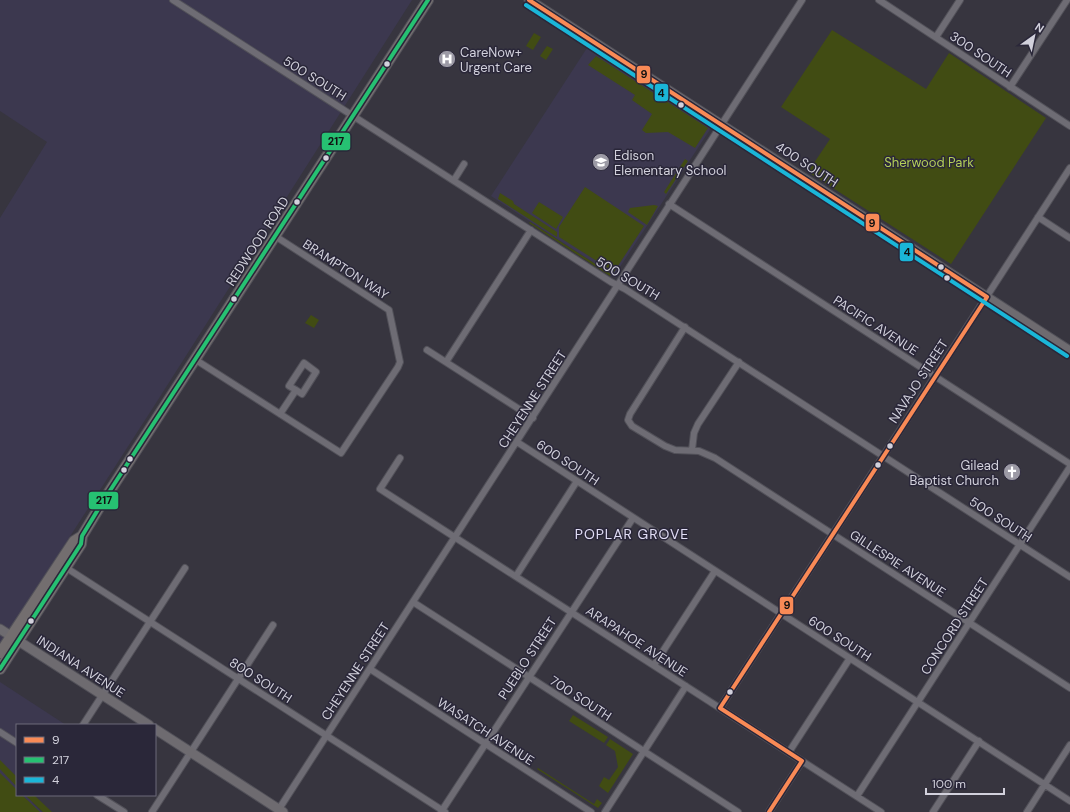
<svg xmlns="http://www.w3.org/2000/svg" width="1070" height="812" font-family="'DM Sans',sans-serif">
  <rect width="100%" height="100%" fill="#37353f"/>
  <!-- built -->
  <path fill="#3c384f" d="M0,0h412l-256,403 -156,242v-427l47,-76 -47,-31z
    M587,48l124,80 -97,148 -123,-80z
    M0,682l66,43h-49v70h19l-4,7 10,10h-42z"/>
  <!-- green -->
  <path fill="#414c13" d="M832,30l94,59 23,-36 97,65 -95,146 -143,-92 22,-33 -49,-32z
    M534,33l7,4 -8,13 -7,-4z
    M547,46l6,3 -7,11 -6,-4z
    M596,56l112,72 -13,20 -27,-16 -22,1 -4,-3 10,-16 -20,-14 3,-5 -47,-30z
    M685,159l3,2 -22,33 -2,-2z
    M585,187l59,39 -30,46 -55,-35v-10z
    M500,193l13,8 1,3 43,28v5l-59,-38z
    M539,202l24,15 -7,12 -24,-16z
    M654,205l4,1 -11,19 -19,-13 2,-4z
    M530,222l81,52 -1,2 -81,-53z
    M311,315l8,5 -5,8 -9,-5z
    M573,715l35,22 -4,6 -35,-22z
    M610,739l23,15 -25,39 -9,-7 5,-9 5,3 9,-13 -3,-16 -9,-6z
    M0,760l17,17v10l-17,-18z
    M538,768l56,36 3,-5 5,4 -4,5 -61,-39z
    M0,773l17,17v5h5l18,17h-40z
    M25,795h9l18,17h-9z"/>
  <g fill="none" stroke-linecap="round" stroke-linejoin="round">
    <defs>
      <path id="street" d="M173,0l438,282 14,7 445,288
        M879,0l191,126
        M936,37l24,-37
        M1010,87l57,-87
        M454,180l10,-16
        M669,204l401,260
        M1038,217l32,21
        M685,327l-55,87 -2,6 4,6 33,20 10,4 24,1 16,7 355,230
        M427,350l106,68
        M196,360l145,93 57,-86 2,-5 -11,-52 -114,-74
        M446,362l85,-132
        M280,414l16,-24 -7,-4 15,-23 12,9 -14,22 -6,-4
        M517,442l553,359
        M692,450l2,-17 4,-9 41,-62
        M400,458l-20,31 501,323
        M65,567l380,245
        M516,576l61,-95
        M413,602l325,210
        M654,665l61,-94
        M370,669l221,143
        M720,708l350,-540
        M83,725l102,-157
        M0,732l17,11
        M789,752l61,-94
        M97,795l27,17
        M857,796l213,-329
        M279,809l523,-809
        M152,812l121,-187
        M441,812l192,-294
        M605,812l81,-126
        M769,812l33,-51
        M933,812l46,-71
        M1027,812l43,-67"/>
      <path id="secondary" d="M529,0l541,351
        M0,629l149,96
        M155,729l128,83"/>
      <path id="primary" d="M0,653l74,-112 8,-5
        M0,669l81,-125 1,-8 20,-33 326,-503"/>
    </defs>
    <!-- street casing -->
    <use href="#street" stroke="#525159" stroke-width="8"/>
    <!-- secondary casing -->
    <use href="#secondary" stroke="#525159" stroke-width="11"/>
    <!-- primary casing -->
    <use href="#primary" stroke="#525159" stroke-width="12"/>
    <!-- street -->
    <use href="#street" stroke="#6e6c74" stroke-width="6"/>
    <!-- secondary -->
    <use href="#secondary" stroke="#6e6b70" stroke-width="9"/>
    <!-- primary -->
    <use href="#primary" stroke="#736e6f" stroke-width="10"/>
    <defs>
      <path id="bus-1" d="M529,0l458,297
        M720,708l267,-411
        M720,708l82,53
        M769,812l33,-51"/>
      <path id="bus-2" d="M0,669l81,-125 1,-8 20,-33 326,-503"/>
      <path id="bus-3" d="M526,5l541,351"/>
    </defs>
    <!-- bus-1 casing -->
    <use href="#bus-1" stroke="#2a2739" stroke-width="7"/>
    <!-- bus-2 casing -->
    <use href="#bus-2" stroke="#2a2739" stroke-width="7"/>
    <!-- bus-3 casing -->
    <use href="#bus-3" stroke="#2a2739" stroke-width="7"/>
    <!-- bus-1 -->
    <use href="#bus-1" stroke="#f98a56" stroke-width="4"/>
    <!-- bus-2 -->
    <use href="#bus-2" stroke="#26c172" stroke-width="4"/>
    <!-- bus-3 -->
    <use href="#bus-3" stroke="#1ab6d8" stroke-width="4"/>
  </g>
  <!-- icons -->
  <defs>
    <symbol id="hospital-disc" viewBox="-11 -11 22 22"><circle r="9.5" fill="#9c9aa5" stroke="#2a2739"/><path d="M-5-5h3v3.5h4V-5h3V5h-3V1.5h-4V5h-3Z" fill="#fff"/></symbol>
    <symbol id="school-disc" viewBox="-11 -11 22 22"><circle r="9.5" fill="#9c9aa5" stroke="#2a2739"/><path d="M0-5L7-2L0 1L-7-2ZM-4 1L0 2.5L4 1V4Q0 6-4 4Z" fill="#fff"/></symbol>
    <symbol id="church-disc" viewBox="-11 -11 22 22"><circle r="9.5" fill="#9c9aa5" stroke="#2a2739"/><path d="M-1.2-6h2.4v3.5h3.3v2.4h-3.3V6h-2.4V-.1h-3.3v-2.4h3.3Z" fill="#fff"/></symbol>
  </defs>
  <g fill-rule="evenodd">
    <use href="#hospital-disc" x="437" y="49" width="20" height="20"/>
    <use href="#school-disc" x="591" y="152" width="20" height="20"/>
    <use href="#church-disc" x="1002" y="462" width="20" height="20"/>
  </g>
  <!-- markers -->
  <g fill="#d2d1dc" stroke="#2a2739" stroke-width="1.5">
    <circle cx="387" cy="64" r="3.5"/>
    <circle cx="681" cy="105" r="3.5"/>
    <circle cx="326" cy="158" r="3.5"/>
    <circle cx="297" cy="202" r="3.5"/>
    <circle cx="941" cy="267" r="3.5"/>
    <circle cx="947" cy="278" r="3.5"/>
    <circle cx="234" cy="299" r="3.5"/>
    <circle cx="890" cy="446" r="3.5"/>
    <circle cx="130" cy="459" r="3.5"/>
    <circle cx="878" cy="465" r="3.5"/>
    <circle cx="124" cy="470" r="3.5"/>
    <circle cx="31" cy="621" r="3.5"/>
    <circle cx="730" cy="692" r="3.5"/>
  </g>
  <g text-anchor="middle" stroke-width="3" stroke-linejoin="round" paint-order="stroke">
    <!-- poi labels -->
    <g font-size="13" fill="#d2d1dc" stroke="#2a2739" text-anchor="start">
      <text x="460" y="57">CareNow+<tspan x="460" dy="15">Urgent Care</tspan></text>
      <text x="614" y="160">Edison<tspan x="614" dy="15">Elementary School</tspan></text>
      <text x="999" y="470" text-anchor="end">Gilead<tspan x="999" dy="15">Baptist Church</tspan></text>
    </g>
    <!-- street labels -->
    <g font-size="13" fill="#d2d1dc" stroke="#2a2739">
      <text transform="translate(981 54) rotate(34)" y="5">300 SOUTH</text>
      <text transform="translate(315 78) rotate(32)" y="5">500 SOUTH</text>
      <text transform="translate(807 164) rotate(33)" y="5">400 SOUTH</text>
      <text transform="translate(257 241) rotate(-57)" y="5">REDWOOD ROAD</text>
      <text transform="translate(346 269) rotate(33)" y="5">BRAMPTON WAY</text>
      <text transform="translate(628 278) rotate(31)" y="5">500 SOUTH</text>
      <text transform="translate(876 325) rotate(33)" y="5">PACIFIC AVENUE</text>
      <text transform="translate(918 381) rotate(-57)" y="5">NAVAJO STREET</text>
      <text transform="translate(532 399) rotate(-57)" y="5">CHEYENNE STREET</text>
      <text transform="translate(568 462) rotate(33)" y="5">600 SOUTH</text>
      <text transform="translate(1001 519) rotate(33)" y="5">500 SOUTH</text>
      <text transform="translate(898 563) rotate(33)" y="5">GILLESPIE AVENUE</text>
      <text transform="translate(954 626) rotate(-57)" y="5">CONCORD STREET</text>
      <text transform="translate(840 638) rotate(33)" y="5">600 SOUTH</text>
      <text transform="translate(637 641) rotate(33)" y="5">ARAPAHOE AVENUE</text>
      <text transform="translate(527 658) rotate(-57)" y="5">PUEBLO STREET</text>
      <text transform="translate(81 666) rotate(33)" y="5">INDIANA AVENUE</text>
      <text transform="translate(355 671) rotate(-57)" y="5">CHEYENNE STREET</text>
      <text transform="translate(261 680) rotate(33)" y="5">800 SOUTH</text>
      <text transform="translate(581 698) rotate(33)" y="5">700 SOUTH</text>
      <text transform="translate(486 731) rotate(33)" y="5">WASATCH AVENUE</text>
    </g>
    <!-- park labels -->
    <g font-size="13" fill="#b4cf58" stroke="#2a2739">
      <text x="929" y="167">Sherwood Park</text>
    </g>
    <!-- neighbourhood labels -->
    <g font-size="14" letter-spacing="1" fill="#e1ddf5" stroke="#2a2739">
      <text x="632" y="539">POPLAR GROVE</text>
    </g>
  </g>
  <g stroke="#2a2739" stroke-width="1.5">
    <rect x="636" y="65" width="15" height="19" rx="4" fill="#f98a56"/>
    <rect x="654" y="83" width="15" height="19" rx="4" fill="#1ab6d8"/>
    <rect x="321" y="132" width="30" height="19" rx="4" fill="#26c172"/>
    <rect x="865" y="213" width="15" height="19" rx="4" fill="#f98a56"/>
    <rect x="899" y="242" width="15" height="20" rx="4" fill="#1ab6d8"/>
    <rect x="88" y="491" width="31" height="19" rx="4" fill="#26c172"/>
    <rect x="779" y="596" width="15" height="19" rx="4" fill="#f98a56"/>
  </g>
  <g font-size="11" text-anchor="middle" font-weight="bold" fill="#111">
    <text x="644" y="78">9</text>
    <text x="661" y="97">4</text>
    <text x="336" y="145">217</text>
    <text x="872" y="227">9</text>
    <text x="907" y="256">4</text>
    <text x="104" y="504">217</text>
    <text x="787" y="609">9</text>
  </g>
  <!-- legend -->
  <rect x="16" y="724" width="140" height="72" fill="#2a2739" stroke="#6d6b7a"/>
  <rect x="24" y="737" width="20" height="6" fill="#f98a56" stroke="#6d6b7a"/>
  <text x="52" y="744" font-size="12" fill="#d2d1dc">9</text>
  <rect x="24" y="757" width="20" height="6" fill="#26c172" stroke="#6d6b7a"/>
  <text x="52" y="764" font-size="12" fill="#d2d1dc">217</text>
  <rect x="24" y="777" width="20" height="6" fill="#1ab6d8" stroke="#6d6b7a"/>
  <text x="52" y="784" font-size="12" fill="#d2d1dc">4</text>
  <!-- north arrow -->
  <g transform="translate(1034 36) rotate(33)" stroke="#2a2739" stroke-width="3" paint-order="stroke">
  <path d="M0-3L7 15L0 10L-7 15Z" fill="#d2d1dc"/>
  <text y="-6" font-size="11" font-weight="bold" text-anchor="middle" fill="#d2d1dc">N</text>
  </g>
  <!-- scale -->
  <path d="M926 788v6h78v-6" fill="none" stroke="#d2d1dc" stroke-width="2"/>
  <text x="932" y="788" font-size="12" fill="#d2d1dc" stroke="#2a2739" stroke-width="3" paint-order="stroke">100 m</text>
</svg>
